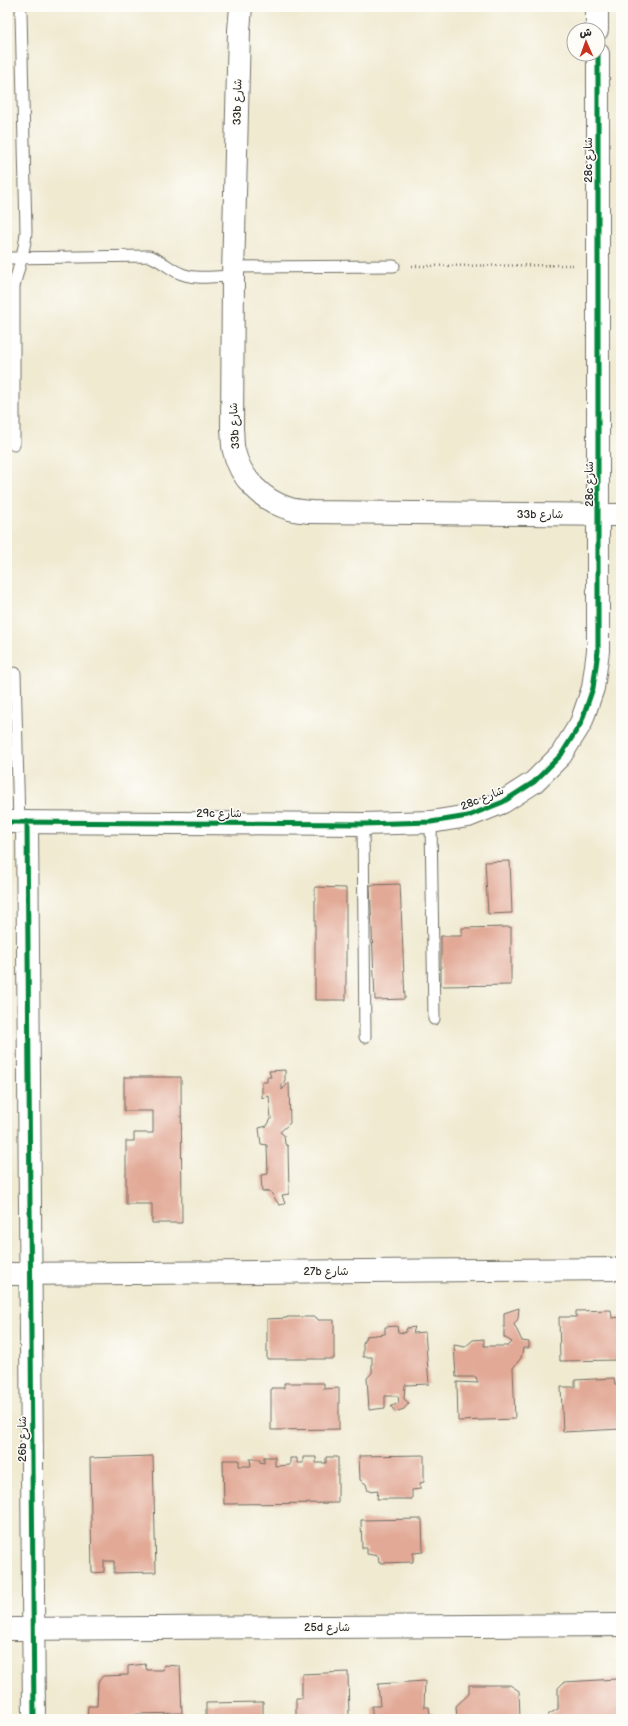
<svg xmlns="http://www.w3.org/2000/svg" width="628" height="1726" font-family="'Balsamiq Sans','Playpen Sans Arabic',sans-serif">
  <rect width="100%" height="100%" fill="#fdfcf7"/>
  <filter id="ink" filterUnits="userSpaceOnUse"><feTurbulence type="fractalNoise" baseFrequency=".025" numOctaves="2"/><feDisplacementMap in="SourceGraphic" scale="8" xChannelSelector="R" yChannelSelector="G"/><feConvolveMatrix kernelMatrix="1 2 1 2 8 2 1 2 1" color-interpolation-filters="sRGB"/></filter>
  <filter id="wash" filterUnits="userSpaceOnUse"><feTurbulence type="fractalNoise" baseFrequency=".012" numOctaves="4" result="noise"/><feDisplacementMap in="SourceGraphic" scale="16" xChannelSelector="R" yChannelSelector="G"/><feGaussianBlur stdDeviation="0.9" result="paint"/><feColorMatrix in="noise" values="0 0 0 0 0 0 0 0 0 0 0 0 0 0 0 0 0 1.4 0 .05"/><feComposite in="paint" operator="in"/></filter>
  <g filter="url(#wash)">
    <rect width="100%" height="100%" fill="#f0ead1"/>
    <g id="blocks">
      <!-- building -->
      <path fill="#e2a996" d="M510,861l2,52 -24,1 -3,-52z
        M400,884l5,115 -30,1 -5,-115z
        M315,887l31,1v112h-31z
        M511,927v58l-70,1v-50h21v-8z
        M285,1070v10l-3,5v5l7,-8 1,41 -10,9 4,3 1,9 3,2 1,48 -7,1 3,9 -6,1 -9,-14 -8,1 -1,-17 7,-1 -1,-29 -6,-1 -2,-16 8,-2 4,-7 -2,-23 -7,2v-16h5v-5h4l-2,-6z
        M124,1077h57l1,146h-30v-19h-26v-63h8v-8h19v-22h-29z
        M519,1308l-1,11 -4,5 8,17 7,1v6h-6l-2,10 -8,10 2,51 -57,2 -1,-39 21,1 -2,-6h-20l-2,-32 11,2 8,-7 11,-1v7h24l4,-4 -8,-5v-24z
        M611,1310l1,8 9,-1v43l-61,1 -1,-44h17v-6z
        M287,1317h29l2,3h16v39h-67v-40l20,-1z
        M397,1326l1,6 7,1 2,-5 8,-1 -2,6 12,-1 4,52 -24,1 -1,14 5,4 -5,6 -9,3 -4,-6 8,-3 -1,-7h-13v12l-16,2 -2,-32 5,-5v-16h-9v-14l3,-7 19,-2v-7z
        M614,1378l1,6h6v45l-58,3 -2,-45h14v-7z
        M284,1383h40v6l15,-1v41l-68,1v-42h13z
        M424,1455v27l-4,1v6l-8,1v9h-35l1,-9 -10,1 -2,-7 -6,-4 -1,-24z
        M153,1456l3,116 -42,1v-12h-10v11l-12,1 -2,-115z
        M264,1457h11v9l15,-1v-7h7v5h6v-6h13v6h10v-6h12v46l-114,1 -1,-44h16v6h12l-1,-7h10v3l4,1z
        M422,1519l1,33 -10,1v9l-34,1 -1,-7 -11,-2v-6h-5l-1,-28z
        M145,1664l2,6h16l1,-5 16,1 2,47 -46,1v5h-49l1,-13h9l1,-24 5,-6 25,-1v-9z
        M348,1672l1,47h-53v-21h6v-24z
        M617,1679l4,8v32h-73l1,-5 9,-5v-21l6,-6z
        M425,1681l-1,26h5l1,8h5v4h-63v-13h8l-2,-22z
        M469,1685h41l9,6 1,28h-63l-1,-13 13,-12z
        M263,1702v17h-57v-16z"/>
    </g>
  </g>
  <g filter="url(#ink)">
    <use href="#blocks" fill-opacity="0" stroke="#706e65" stroke-width="1"/>
    <g fill="none" stroke-linecap="round" stroke-linejoin="round">
      <defs>
        <path id="lane" d="M7,258l142,-2c13,4 21,14 33,18 15,6 35,2 51,2
          M233,267l161,-1
          M14,445v-158c4,-19 11,-35 12,-55l-5,-220
          M15,673l4,149
          M431,822l3,197
          M363,824l2,213"/>
        <path id="street" d="M241,7l-2,23 -6,246 -1,153c1,7 0,15 2,22 6,27 29,50 56,58 6,2 14,2 21,3l310,3
          M597,7v23
          M7,822l356,2 68,-2 37,-6 35,-14 31,-20 27,-27 20,-32 12,-35 5,-37v-597
          M27,822l7,897
          M7,1274l614,-5
          M7,1629l614,-4"/>
      </defs>
      <!-- lane casing -->
      <use href="#lane" stroke="#706e65" stroke-width="13"/>
      <!-- street casing -->
      <use href="#street" stroke="#706e65" stroke-width="24"/>
      <!-- path -->
      <path stroke="#706e65" stroke-width="2.5" stroke-dasharray="1 3" stroke-linecap="butt" d="M412,266l163,-1"/>
      <!-- lane -->
      <use href="#lane" stroke="#fff" stroke-width="11"/>
      <!-- street -->
      <use href="#street" stroke="#fff" stroke-width="22"/>
      <defs>
        <path id="cycleway" d="M7,822l356,2 68,-2 37,-6 35,-14 31,-20 27,-27 20,-32 12,-35 5,-37v-597
          M27,822l7,897"/>
      </defs>
      <!-- cycleway casing -->
      <use href="#cycleway" stroke="#fdfcf7" stroke-width="8"/>
      <!-- cycleway -->
      <use href="#cycleway" stroke="#00873e" stroke-width="5"/>
    </g>
  </g>
  <g text-anchor="middle" stroke-width="3" stroke-linejoin="round" paint-order="stroke">
    <!-- street labels -->
    <g font-size="11" fill="#2b2b2b" stroke="#fdfcf7">
      <text transform="translate(237 102) rotate(-89)" y="4">33b شارع</text>
      <text transform="translate(588 160) rotate(-90)" y="4">28c شارع</text>
      <text transform="translate(234 426) rotate(-93)" y="4">33b شارع</text>
      <text transform="translate(589 484) rotate(-90)" y="4">28c شارع</text>
      <text x="540" y="518">33b شارع</text>
      <text transform="translate(482 798) rotate(-22)" y="4">28c شارع</text>
      <text x="219" y="817">29c شارع</text>
      <text x="326" y="1275">27b شارع</text>
      <text transform="translate(22 1439) rotate(-90)" y="4">26b شارع</text>
      <text x="327" y="1631">25d شارع</text>
    </g>
  </g>
  <!-- margin -->
  <rect width="628" height="1726" fill="none" stroke="#fdfcf7" stroke-width="24"/>
  <!-- north arrow -->
  <g transform="translate(586 42) rotate(358)"><circle r="19" fill="#fdfcf7" stroke="#a9a8a5"/>
  <path d="M0-3L7 15L0 10L-7 15Z" fill="#c8321e"/>
  <text y="-6" font-size="11" font-weight="bold" text-anchor="middle" fill="#2b2b2b">ش</text>
  </g>
</svg>
